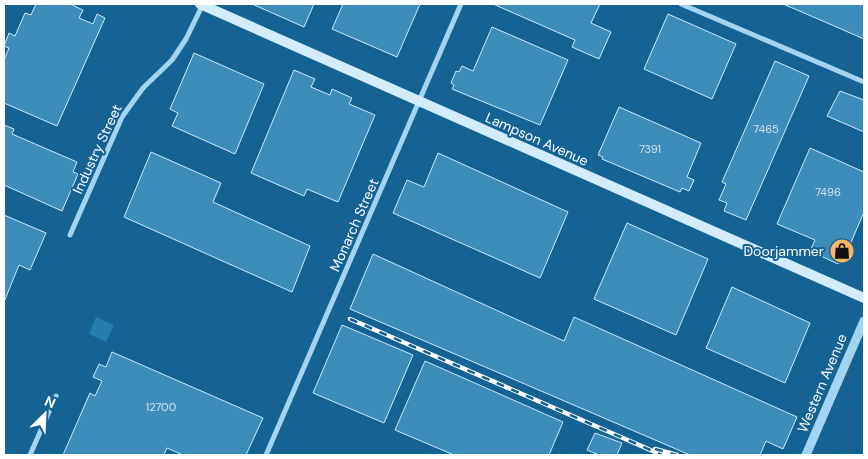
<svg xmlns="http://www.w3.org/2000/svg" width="868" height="459" font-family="'DM Sans',sans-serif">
  <rect width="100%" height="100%" fill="#146394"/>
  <!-- pitch -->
  <path fill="#237db1" d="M96,317l18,8 -8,17 -17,-8z"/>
  <!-- building -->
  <path fill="#3d8dbc" stroke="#caeafc" d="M36,4h34l13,6 -4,8 14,6 4,-10 8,4 -48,108 -53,-23v-43l5,-12 -5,-2 5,-13 6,3 10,-23 6,2z
    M252,4h62l-10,23z
    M343,4h77l-23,53 -65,-28z
    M493,4h107l-9,19 20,9 -12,27 -27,-12 3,-7z
    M783,4h81v35l-39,-17z
    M668,14l68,30 -24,55 -68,-30z
    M492,27l76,33 -28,65 -88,-36 2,-4 -3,-2 5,-12 3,1 3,-6 11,5z
    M194,53l70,31 -29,70 -63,-28 6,-13 -8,-4z
    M775,61l34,15 -63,144 -22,-9 3,-8 -8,-3 7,-16 -4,-2z
    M294,70l21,9 -4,8 19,8 2,-6 20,9 -3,6 26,11 -37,87 -31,-13 -3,7 -53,-23z
    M840,91l24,9v32l-37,-16z
    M619,107l82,36 -14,34 7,3 -5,11 -7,-3 -2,4 -78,-33 1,-2 -5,-2z
    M4,125l10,4 -2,5 65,28 -4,10 5,2 -16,37 -58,-26z
    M810,148l54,24v40l-18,42 -3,-1 -5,11 -28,-13 5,-11 -38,-16z
    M151,152l70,31 -8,19 97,44 -18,46 -168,-75z
    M438,153l130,59 -28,66 -147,-65 14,-33 17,7z
    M4,215l42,18 -16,37 -11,-5 -15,37z
    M627,223l81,36 -32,76 -82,-36z
    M373,254l191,87 10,-24 223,100 -14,32 -17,-8 -6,14h-70l-340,-146z
    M732,287l78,36 -25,60 -79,-35z
    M342,325l71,30 -29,68 -71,-30z
    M112,352l151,66 -17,37h-63l-16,-7 -3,7h-101l27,-62 5,3 7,-15 -9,-4 6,-13 7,3z
    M425,361l138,61 -14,33h-95l-59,-25z
    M595,433l27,10 -5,12h-18l-12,-5z"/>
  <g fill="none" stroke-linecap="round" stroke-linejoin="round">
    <!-- minor -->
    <path stroke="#a3d5f2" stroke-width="5" d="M681,4l183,78
      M70,235l52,-118 21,-29 29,-28 14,-21 17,-35
      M30,455l26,-59
      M266,455l195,-451"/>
    <!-- tertiary -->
    <path stroke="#a3d5f2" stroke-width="9" d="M806,455l58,-134"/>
    <!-- secondary -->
    <path stroke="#d2ecfc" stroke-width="10" d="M200,4l664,294"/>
    <defs>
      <path id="rail" d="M350,319l312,136
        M655,449l22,6"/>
    </defs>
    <!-- rail casing -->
    <use href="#rail" stroke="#fff" stroke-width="4.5"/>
    <!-- rail -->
    <use href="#rail" stroke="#146394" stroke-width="2.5" stroke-dasharray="8" stroke-linecap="butt"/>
  </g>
  <!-- icons -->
  <defs>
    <symbol id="shop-disc" viewBox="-11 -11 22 22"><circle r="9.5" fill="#ffb664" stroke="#146394"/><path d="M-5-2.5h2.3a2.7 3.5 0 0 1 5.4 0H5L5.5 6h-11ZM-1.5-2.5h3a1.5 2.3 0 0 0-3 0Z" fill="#111"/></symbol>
  </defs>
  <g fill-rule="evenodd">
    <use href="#shop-disc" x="828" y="237" width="28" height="28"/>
  </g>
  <g text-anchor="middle" stroke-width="4" stroke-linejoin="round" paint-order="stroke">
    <!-- number labels -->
    <g font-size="11" fill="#cee2ee">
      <text x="766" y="133">7465</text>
      <text x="650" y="153">7391</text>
      <text x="828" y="196">7496</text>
      <text x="161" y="411">12700</text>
    </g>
    <!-- street labels -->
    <g font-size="14" fill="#fff" stroke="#146394">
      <text transform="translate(537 139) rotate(24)" y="5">Lampson Avenue</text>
      <text transform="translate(97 149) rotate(-65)" y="5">Industry Street</text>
      <text transform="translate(354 225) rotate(-66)" y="5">Monarch Street</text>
      <text transform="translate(822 383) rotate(-67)" y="5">Western Avenue</text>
    </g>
    <!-- poi labels -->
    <g font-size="14" fill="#fff" stroke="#146394" text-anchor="end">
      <text x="824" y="256">Doorjammer</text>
    </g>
  </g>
  <!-- border -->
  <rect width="868" height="459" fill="none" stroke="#ffffff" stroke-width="10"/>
  <!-- north arrow -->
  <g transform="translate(45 414) rotate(24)" stroke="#146394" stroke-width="4" paint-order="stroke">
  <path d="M0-4L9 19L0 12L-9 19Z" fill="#ffffff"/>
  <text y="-8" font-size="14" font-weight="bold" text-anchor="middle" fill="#ffffff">N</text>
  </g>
</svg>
